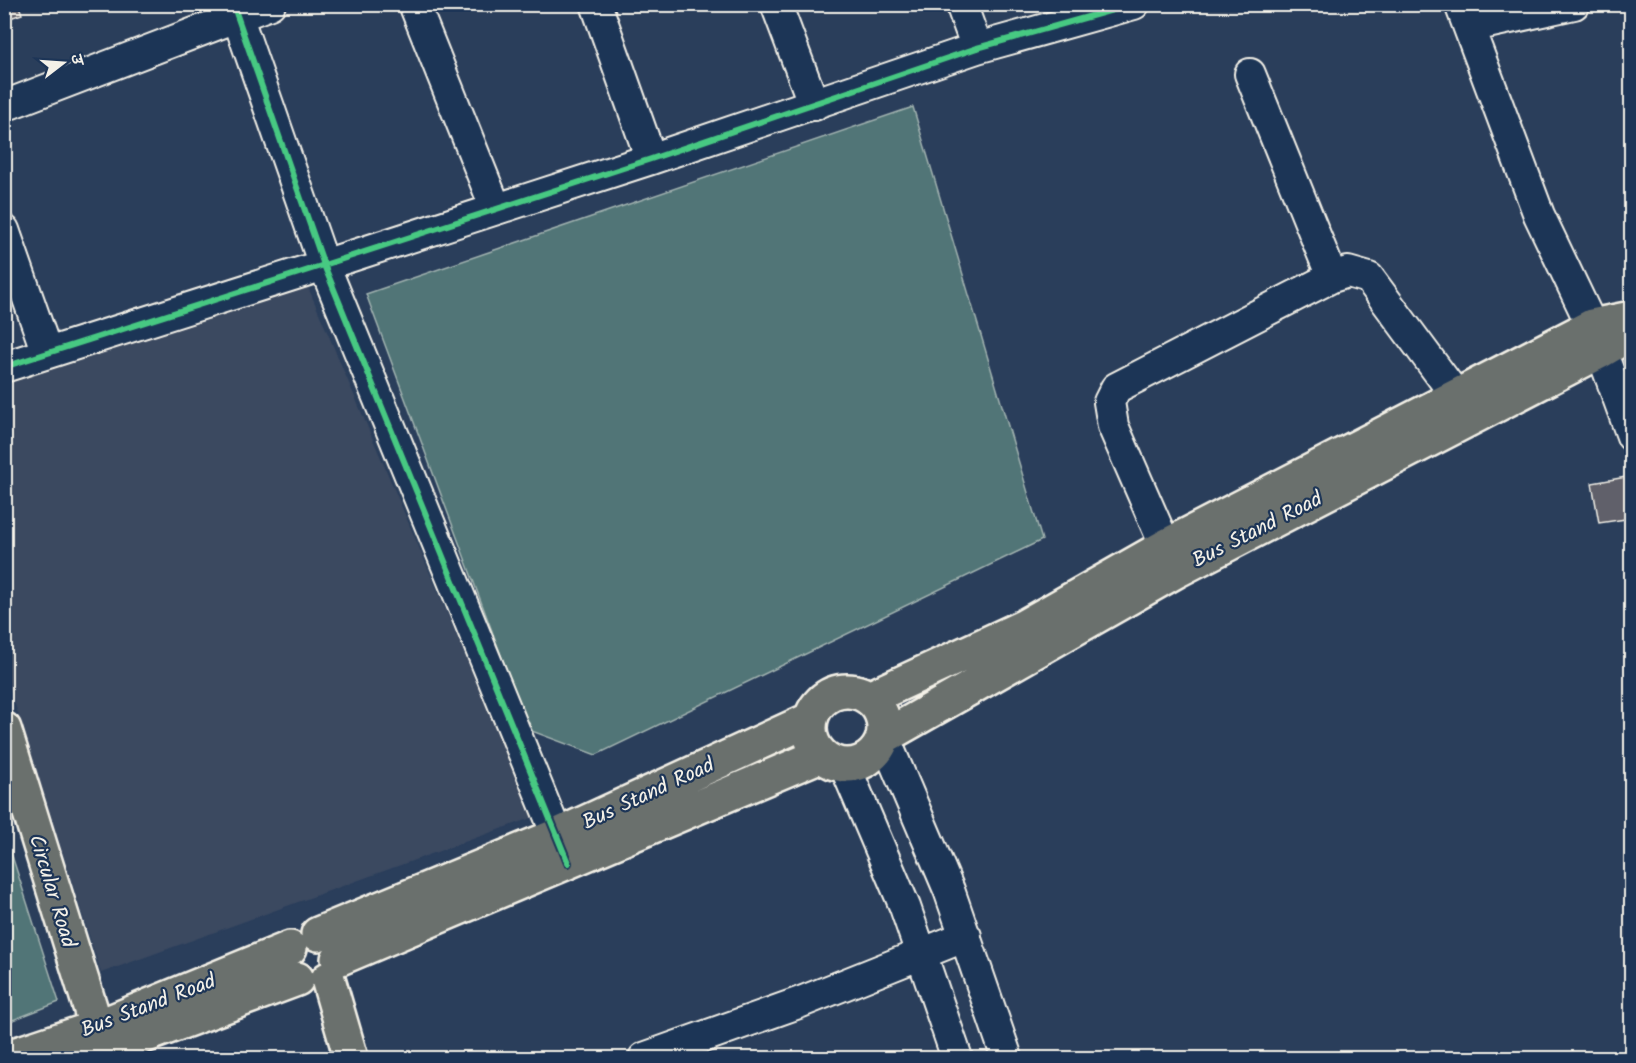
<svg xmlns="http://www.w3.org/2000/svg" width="1636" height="1063" font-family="Kalam,'Playpen Sans Deva',sans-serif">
  <rect width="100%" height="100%" fill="#2a3e5b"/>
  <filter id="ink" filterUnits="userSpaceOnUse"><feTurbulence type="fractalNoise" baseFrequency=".0167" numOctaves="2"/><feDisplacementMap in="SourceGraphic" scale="12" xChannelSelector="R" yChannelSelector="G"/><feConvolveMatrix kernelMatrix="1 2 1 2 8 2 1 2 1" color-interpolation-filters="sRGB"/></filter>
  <g filter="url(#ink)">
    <!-- built -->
    <path fill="#3a4860" d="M308,287l226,530 -433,156 -96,-300 -1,-296z"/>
    <!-- green -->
    <path fill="#517577" stroke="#a2b3b0" stroke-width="1.5" d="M913,107l129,433 -446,215 -67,-25 -163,-436z
      M5,834l54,168 -54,21h-1z"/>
    <!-- building -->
    <path fill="#60606a" stroke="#f4f1e8" stroke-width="1.5" d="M4,4h14l4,10 -18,6z
      M1632,476v42l-33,5 -7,-40z"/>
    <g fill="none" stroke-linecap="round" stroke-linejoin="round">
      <defs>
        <path id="minor" d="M233,4l91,261 327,-106 326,-111 157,-44
          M414,4l82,205
          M596,4l55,155
          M776,4l38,101
          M961,4l16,44
          M1460,4l79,211 53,111 40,110
          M1469,27l105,-23
          M1250,74l82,203
          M4,106l266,-102
          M4,230l43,123
          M4,367l320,-102 242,592
          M1175,568l-62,-142 -4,-24 7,-14 216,-111 16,-5 21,6 88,119
          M884,737l65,153 58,168
          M845,766l60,141 52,151
          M644,1058l157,-56 165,-66"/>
        <path id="major" d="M810 728a37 37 0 1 1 74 0a37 37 0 1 1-74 0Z
          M869,698l154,-71 141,-80 428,-221 40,-8
          M4,729l100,323
          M884,737l292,-166 425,-220 24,-14 7,-10
          M318,934l238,-98 255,-117
          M338,959l483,-204
          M328,979l23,79
          M5,1058l90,-30 195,-80
          M85,1058l212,-79"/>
      </defs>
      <!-- minor casing -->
      <use href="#minor" stroke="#f4f1e8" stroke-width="34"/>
      <!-- major casing -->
      <use href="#major" stroke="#f4f1e8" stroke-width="38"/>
      <!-- minor -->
      <use href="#minor" stroke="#1d3557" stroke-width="30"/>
      <!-- major -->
      <use href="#major" stroke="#6a706d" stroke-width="33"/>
      <defs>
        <path id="cycleway" d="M233,4l91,261 327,-106 326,-111 157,-44
          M4,367l320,-102 244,598"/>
      </defs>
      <!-- cycleway casing -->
      <use href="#cycleway" stroke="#1d3557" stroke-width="10"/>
      <!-- cycleway -->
      <use href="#cycleway" stroke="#46c982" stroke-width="6"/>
    </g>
  </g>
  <g text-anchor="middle" stroke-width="4.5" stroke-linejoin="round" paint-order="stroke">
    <!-- street labels -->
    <g font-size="21" fill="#f4f1e8" stroke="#1d3557">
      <text transform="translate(1257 529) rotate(-27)" y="7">Bus Stand Road</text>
      <text transform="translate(648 793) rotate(-25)" y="7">Bus Stand Road</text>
      <text transform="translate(53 891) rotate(73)" y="7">Circular Road</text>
      <text transform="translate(148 1005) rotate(-21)" y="7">Bus Stand Road</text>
    </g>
  </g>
  <!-- margin -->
  <rect width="1636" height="1063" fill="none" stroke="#1d3557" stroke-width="24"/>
  <rect x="12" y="12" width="1612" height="1039" fill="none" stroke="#f4f1e8" stroke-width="2" filter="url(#ink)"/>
  <!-- north arrow -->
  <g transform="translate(63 63) rotate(73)" stroke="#1d3557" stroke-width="4.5" paint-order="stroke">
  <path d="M0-4.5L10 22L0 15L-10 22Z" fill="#f4f1e8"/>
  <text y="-9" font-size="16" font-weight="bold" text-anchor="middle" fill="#f4f1e8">उ</text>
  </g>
</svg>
